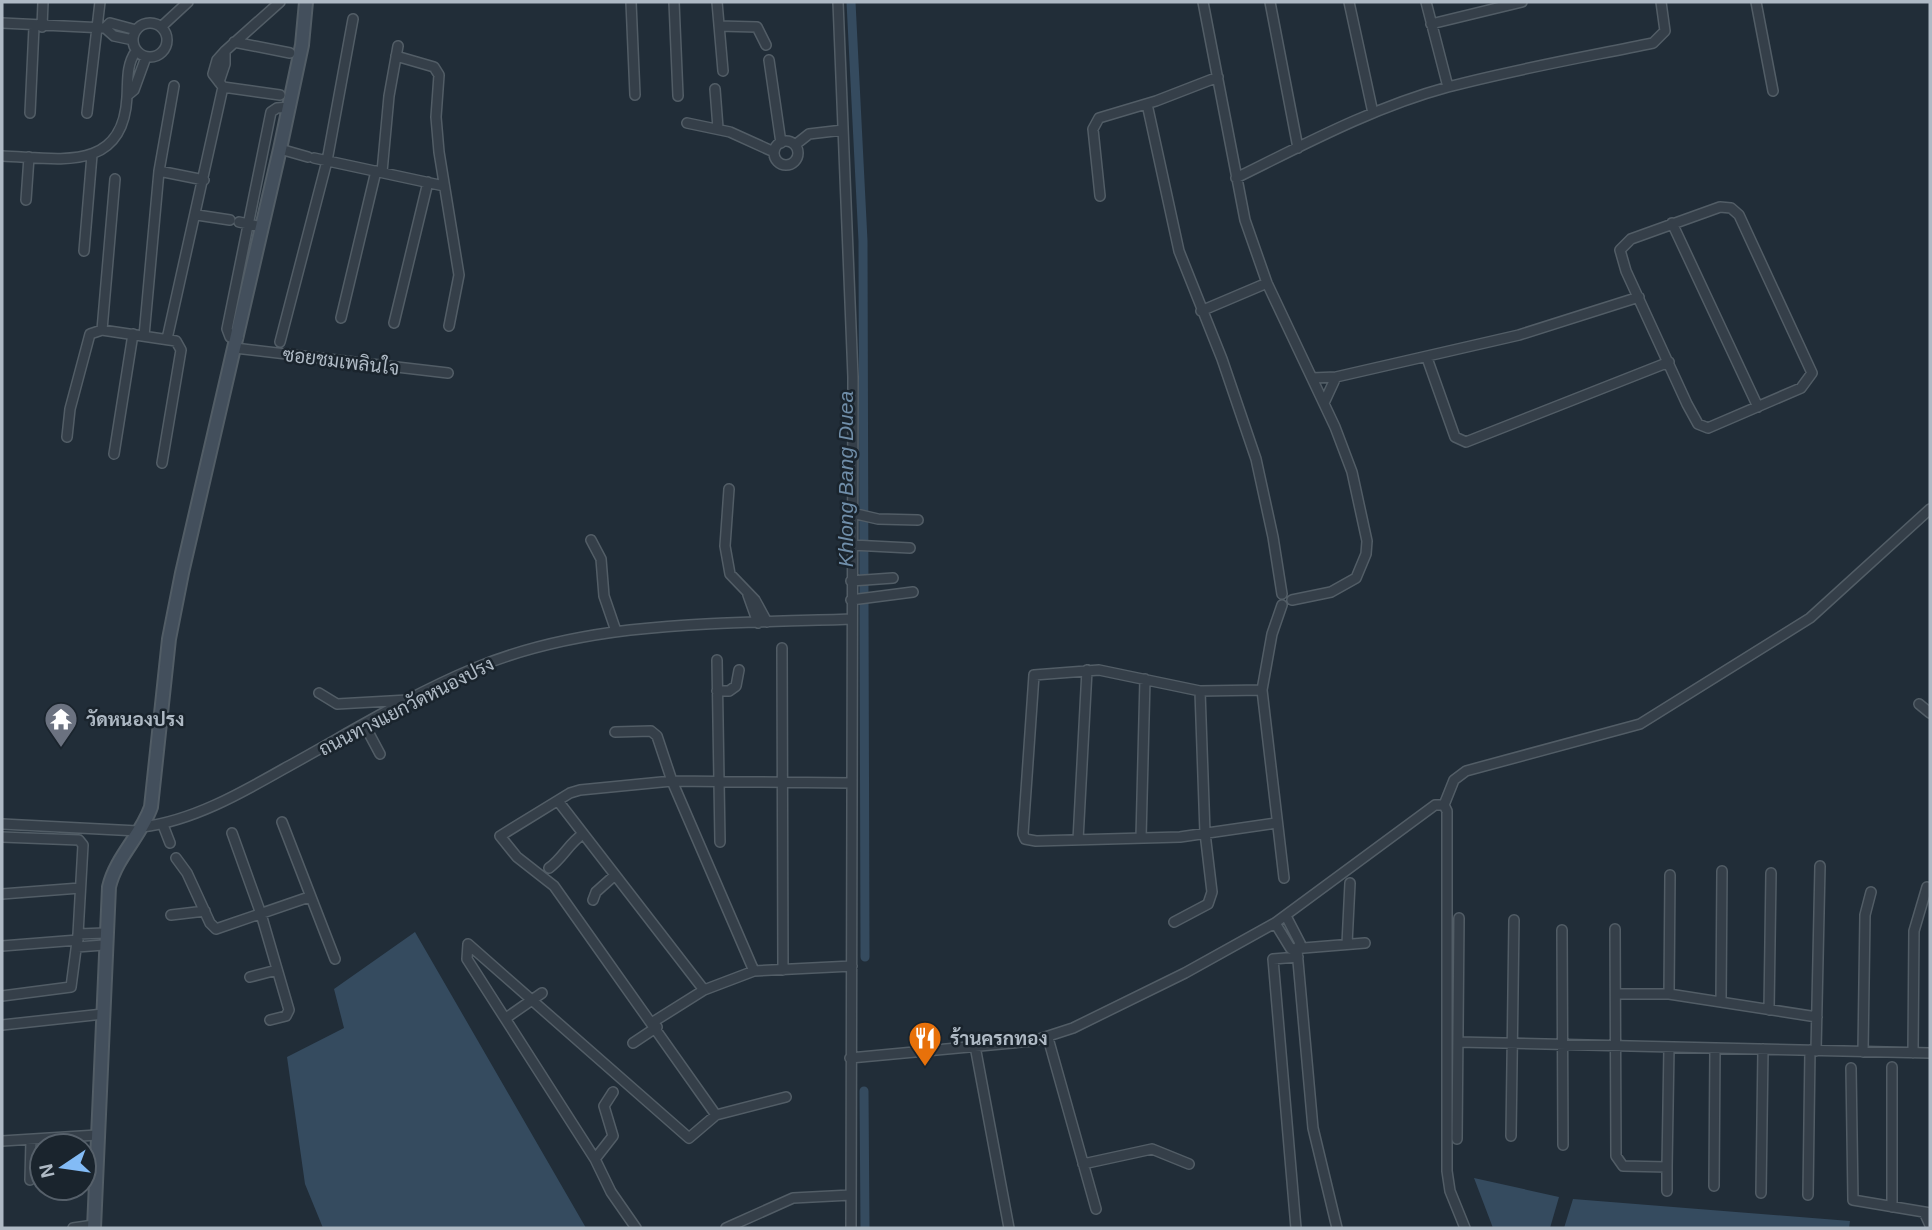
<svg xmlns="http://www.w3.org/2000/svg" width="1932" height="1230" font-family="Helvetica,Sarabun,sans-serif">
  <rect width="100%" height="100%" fill="#212d38"/>
  <!-- water -->
  <path fill="#354b5f" d="M415,932l171,296h-263l-18,-44 -18,-127 57,-29 -10,-39z
    M1474,1178l85,19 -9,31h-57z
    M1573,1199l277,22 -1,7h-285z"/>
  <g fill="none" stroke-linecap="round" stroke-linejoin="round">
    <!-- canal -->
    <path stroke="#354b5f" stroke-width="9" d="M851,2l12,239 2,716
      M864,1091l1,137"/>
    <defs>
      <path id="street" d="M631,2l4,93
        M674,2l4,94
        M717,2l6,69
        M838,2l15,375 -2,851
        M1203,2l42,218 22,63 68,144 17,45 15,69 -1,13 -10,24 -25,14 -39,8
        M1270,2l28,146
        M1349,2l24,111
        M1426,2l22,85
        M1756,2l17,89
        M133 40a17 17 0 1 1 34 0a17 17 0 1 1-34 0Z
        M2,23l103,5 5,-5 26,7
        M1431,24l91,-22
        M719,26l38,1 9,18
        M42,27l1,-25
        M161,27l27,-25
        M105,28l9,8 19,4
        M234,42l56,11
        M396,56l38,11 5,8 -3,42 3,35 20,123 -10,51
        M769,60l12,83
        M219,82l6,-18v-13
        M223,87l-10,-13 4,-14 8,-9 55,-49
        M715,89l3,39
        M128,95l6,-5 12,-33
        M1147,104l32,147 43,108 34,100 17,78 9,57
        M30,113l4,-86
        M87,113l13,-111
        M687,123l43,9 44,20
        M774 153a12 12 0 1 1 24 0a12 12 0 1 1-24 0Z
        M795,145l14,-11 34,-4
        M280,149l28,8
        M2,156c56,2 121,18 125,-59 1,-15 -1,-32 9,-46
        M314,158l130,28
        M159,171l45,9
        M382,172l7,-76 9,-50
        M1236,178c69,-34 138,-71 212,-91 68,-18 137,-30 205,-44l12,-12 -4,-29
        M1100,196l-7,-67 6,-11 57,-17 62,-24
        M26,200l3,-43
        M1720,207l11,1 8,7 73,158 -11,15 -93,40 -10,-4 -11,-20 -61,-133 -6,-21 11,-11z
        M197,215l33,5
        M239,222l23,5
        M1672,223l86,184
        M84,251l8,-96
        M1201,311l66,-28
        M341,318l35,-147
        M394,323l34,-141
        M102,330l13,-151
        M144,336l15,-165 15,-85
        M238,338l-8,-1 -3,-8 44,-217 6,-4 13,-1
        M167,339l56,-252 57,8
        M280,342l47,-181 26,-142
        M235,348l213,25
        M1427,358l28,79 11,5 203,-80
        M1312,378l24,-1 183,-42 120,-38
        M1324,403l12,-26
        M67,437l3,-28 20,-75 12,-4 74,11 5,9 -19,113
        M114,454l19,-120
        M729,489l-4,57 5,28 25,26 12,22
        M852,513l26,6 40,1
        M591,540l10,19 3,37 12,35
        M852,545l58,3
        M851,581l42,-3
        M748,595l10,28
        M851,600l62,-8
        M1282,605l-10,29 -10,56 22,188
        M782,648l1,322
        M717,660l3,182
        M1262,690l-62,1 -101,-21 -65,5 -11,159 2,5 11,2 144,-4 96,-14
        M717,691h12l7,-5 3,-16
        M319,693l18,11 71,-4
        M1919,704l11,9
        M364,724l16,30
        M615,732l36,-1 6,5 15,45 82,190
        M558,801l146,189
        M1444,805l10,-25 12,-9 174,-47 170,-106 120,-109
        M282,822l53,137
        M2,824l136,7
        M163,825l7,18
        M142,827c51,-6 101,-35 145,-60 62,-34 123,-72 188,-99 118,-49 250,-44 376,-49
        M232,833l29,81 28,96 -3,6 -16,4
        M2,837l77,3 4,5 -5,89 -7,53 -69,9
        M1141,838l4,-159
        M1078,840l9,-170
        M176,858l11,15 23,50 6,6 93,-32
        M549,868c14,-10 20,-25 34,-34
        M2,894l78,-6
        M593,900l3,-8 19,-17
        M171,915l34,-4
        M1286,916l14,27 -3,7 16,178 24,100
        M1174,922l34,-18 4,-12 -7,-59 -5,-142
        M1275,923l16,26 74,-6
        M1615,929l1,227 7,10 44,1 2,-120
        M1562,930l1,215
        M78,934l27,-1
        M1347,944l3,-61
        M2,946l76,-6
        M77,947l27,-2
        M250,977l27,-7
        M1617,994h52l148,23
        M1669,994l1,-119
        M1721,1002l1,-131
        M1769,1010l2,-137
        M506,1018l36,-25
        M653,1022l51,-32 50,-19 98,-5
        M2,1025l101,-11
        M1048,1038l48,171
        M1458,1042l472,11
        M633,1043l24,-16
        M975,1046l34,182
        M1816,1051l4,-185
        M1863,1052l2,-137 6,-23
        M1913,1053l1,-122 13,-44
        M850,1058l183,-17 40,-13 112,-55 90,-50 160,-118h9l3,6v360l3,20 15,37
        M1892,1067v140
        M1851,1068l2,132 77,13
        M716,1115l-162,-229 -37,-29 -17,-21 70,-43 10,-3 92,-9 180,2
        M1511,1136l3,-216
        M1457,1139l2,-221
        M2,1141l95,-6
        M595,1159l18,-23 -9,-30 9,-14
        M1083,1164l69,-15 37,15
        M1667,1167v24
        M30,1180l1,-40
        M1714,1186l1,-138
        M1761,1193l2,-144
        M1808,1195l2,-145
        M1924,1212l6,13
        M73,1228l21,-3
        M636,1228l-25,-36 -16,-33 -128,-200 1,-15 221,194 27,-23 70,-18
        M726,1228l67,-30 58,-3
        M1296,1228l-23,-269 25,-2"/>
      <path id="secondary" d="M94,1228l15,-341c7,-30 32,-51 42,-80l18,-168 13,-66 98,-424 22,-104 4,-43"/>
    </defs>
    <!-- street casing -->
    <use href="#street" stroke="#525d66" stroke-width="12"/>
    <!-- secondary casing -->
    <use href="#secondary" stroke="#525d66" stroke-width="16"/>
    <!-- street -->
    <use href="#street" stroke="#353f49" stroke-width="9"/>
    <!-- secondary -->
    <use href="#secondary" stroke="#434f5c" stroke-width="12"/>
  </g>
  <!-- icons -->
  <defs>
    <symbol id="temple-pin" viewBox="-11 -11 22 30"><path d="M0 17L-7.5 6A9.5 9.5 0 1 1 7.5 6Z" fill="#6b7280" stroke="#1a242d"/><path d="M0-6L5-2H3V0L6.5 2.5H4V6H1.5V3h-3V6H-4V2.5H-6.5L-3 0V-2H-5Z" fill="#fff"/></symbol>
    <symbol id="restaurant-pin" viewBox="-11 -11 22 30"><path d="M0 17L-7.5 6A9.5 9.5 0 1 1 7.5 6Z" fill="#e8710a" stroke="#1a242d"/><path d="M-5-6h1v4h1v-4h1v4h1v-4h1v5L-1.5 .5V6h-2V.5L-5-1ZM5-6V6H3V1.5H1.5Q1.5-4 5-6Z" fill="#fff"/></symbol>
  </defs>
  <g fill-rule="evenodd">
    <use href="#temple-pin" x="42" y="700" width="38" height="52"/>
    <use href="#restaurant-pin" x="906" y="1019" width="38" height="52"/>
  </g>
  <g text-anchor="middle" stroke-width="5" stroke-linejoin="round" paint-order="stroke">
    <!-- street labels -->
    <g font-size="19" fill="#afbac5" stroke="#1a242d">
      <text transform="translate(341 361) rotate(7)" y="7">ซอยชมเพลินใจ</text>
      <text transform="translate(406 706) rotate(-27)" y="7">ถนนทางแยกวัดหนองปรง</text>
    </g>
    <!-- poi labels -->
    <g font-size="19" font-weight="bold" fill="#afbac5" stroke="#1a242d" text-anchor="start">
      <text x="86" y="726">วัดหนองปรง</text>
      <text x="950" y="1045">ร้านครกทอง</text>
    </g>
    <!-- water labels -->
    <g font-size="21" font-style="italic" fill="#708ea9" stroke="#1a242d">
      <text transform="translate(846 479) rotate(-90)" y="7">Khlong Bang Duea</text>
    </g>
  </g>
  <!-- border -->
  <rect width="1932" height="1230" fill="none" stroke="#afbac5" stroke-width="7"/>
  <!-- north arrow -->
  <g transform="translate(63 1167) rotate(257)"><circle r="33" fill="#1a242d" stroke="#56606a" stroke-width="2"/>
  <path d="M0-5L12 26L0 18L-12 26Z" fill="#83bbf6"/>
  <text y="-10" font-size="19" font-weight="bold" text-anchor="middle" fill="#afbac5">N</text>
  </g>
</svg>
